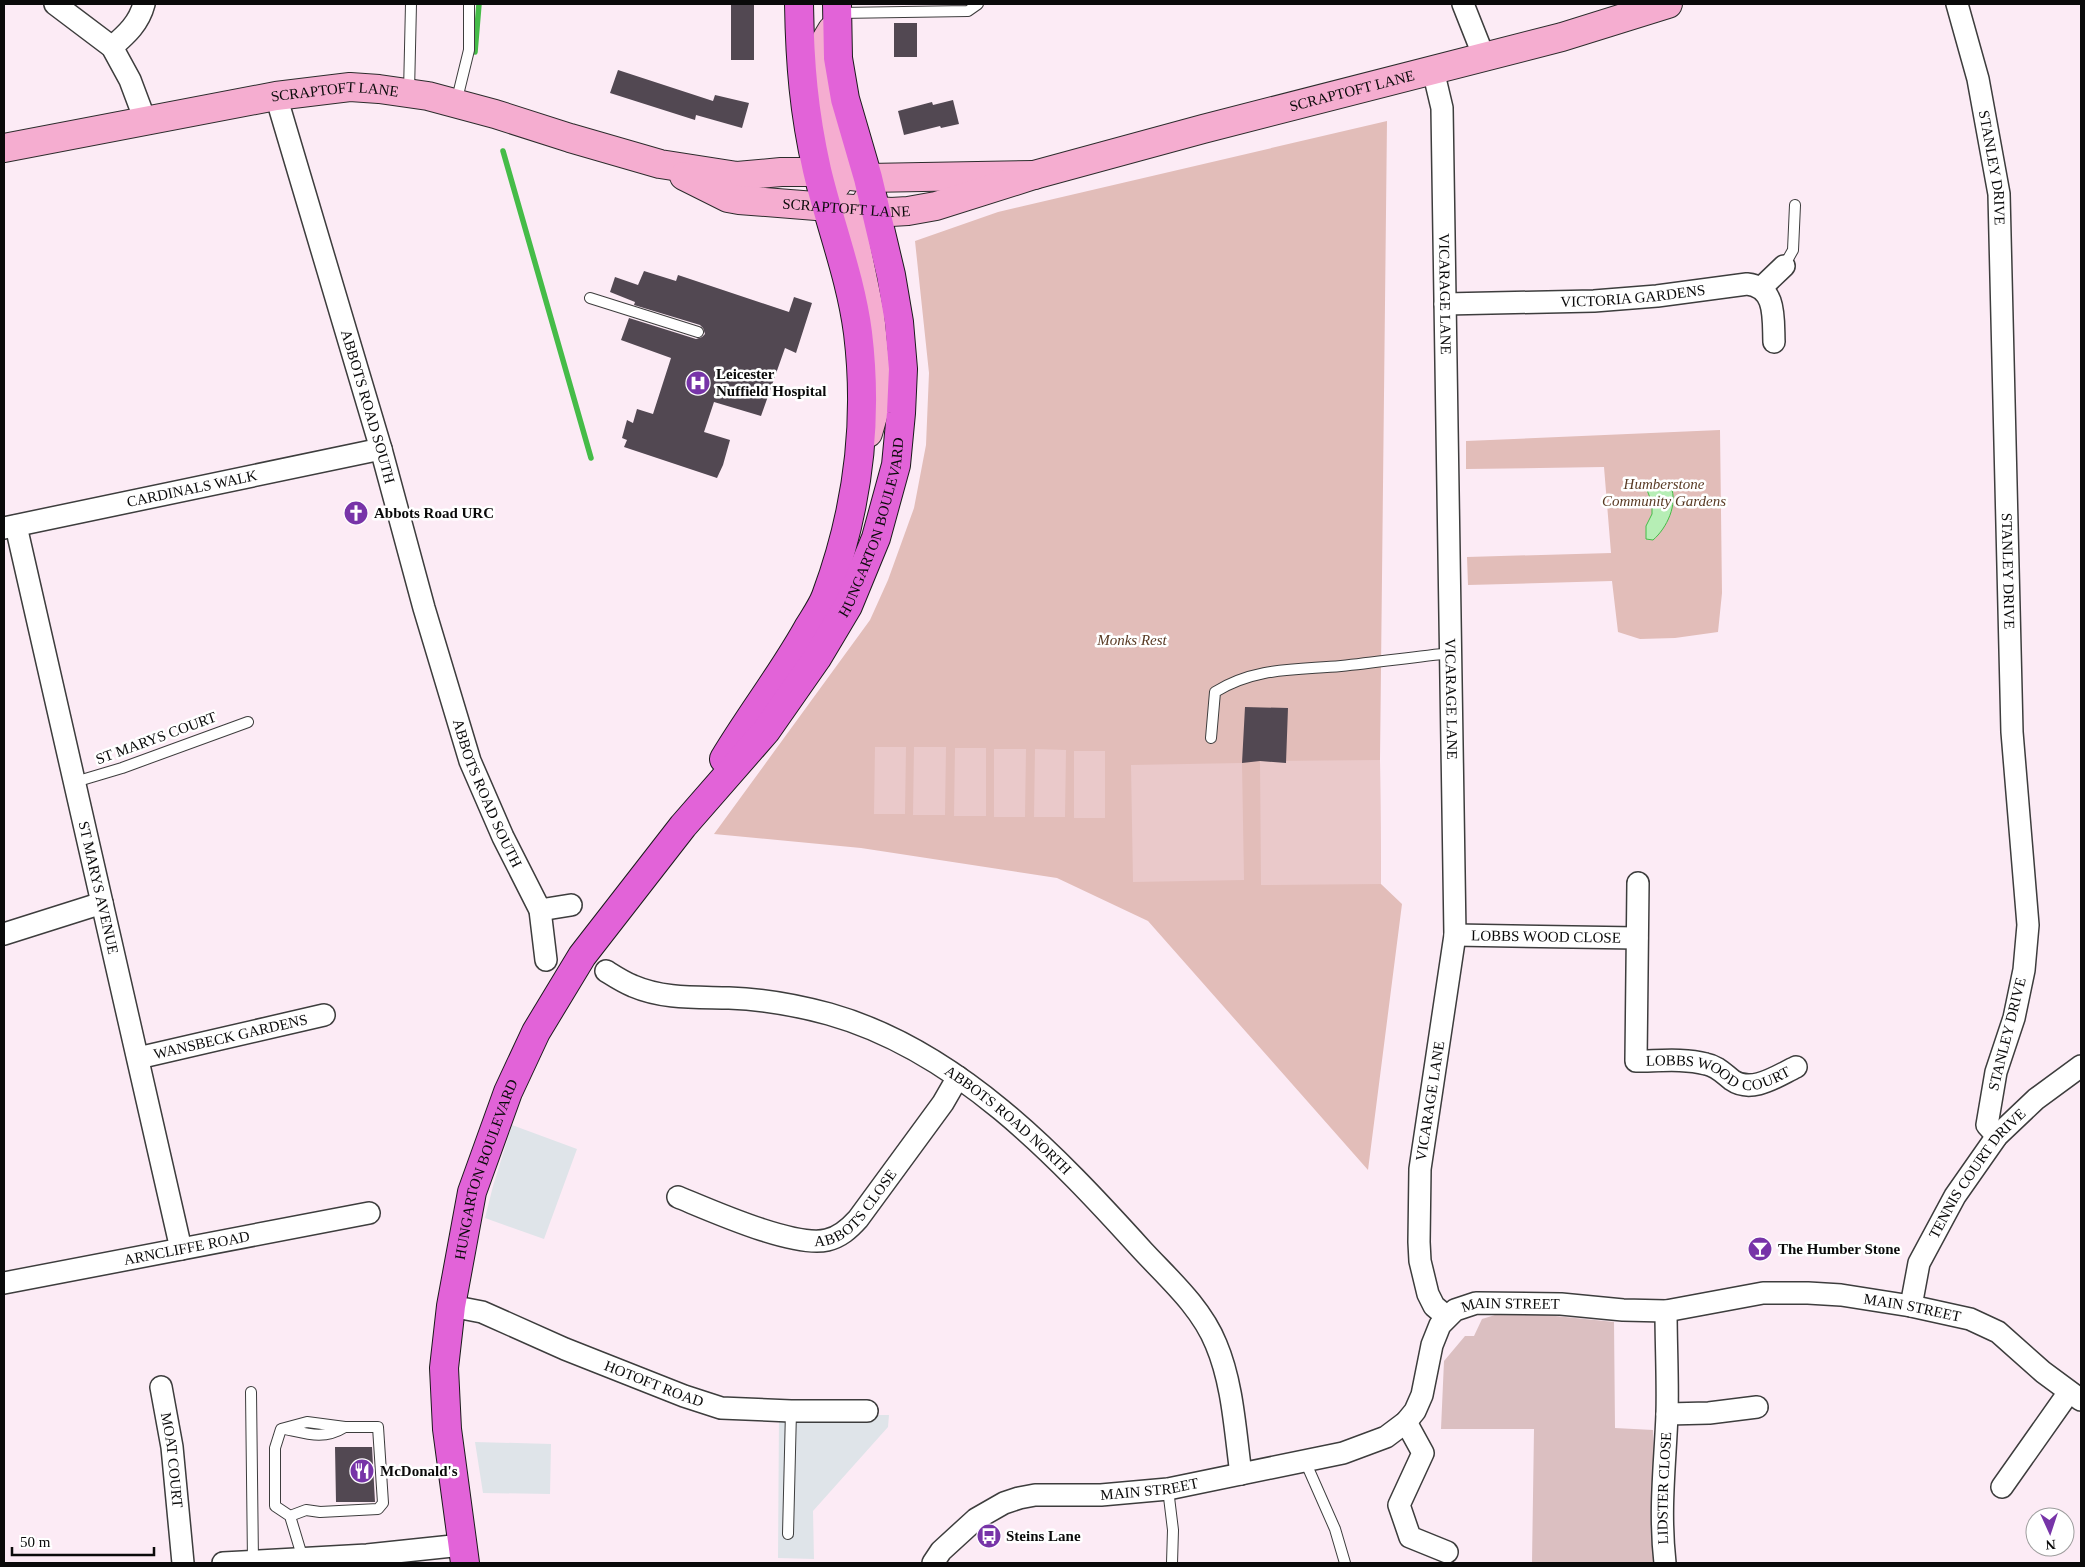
<svg xmlns="http://www.w3.org/2000/svg" width="2085" height="1567" font-family="'Times New Roman',serif">
  <rect width="100%" height="100%" fill="#fcebf5"/>
  <!-- industrial -->
  <path fill="#dfe4e9" d="M512,1125l65,24 -33,90 -59,-21 8,-32z
    M779,1415h110l-1,12 -75,84 1,48 -36,-1z
    M475,1442l76,2 -1,50 -67,-1z"/>
  <!-- green -->
  <path fill="#e2bdb9" d="M1387,121l-7,639 1,124 21,20 -34,266 -220,-249 -91,-43 -196,-30 -147,-14 156,-214 18,-40 26,-72 12,-63 3,-72 -14,-132 83,-29z
    M1720,430l2,163 -4,39 -43,6 -35,1 -22,-7 -6,-51 -144,4 -1,-28 144,-4 -7,-86 -138,2v-28z"/>
  <!-- cemetery -->
  <path fill="#dbbfc1" d="M1508,1311l106,11 1,106 38,2 2,45 -2,74 2,14h-123l2,-134h-93l3,-68 21,-25h9l8,-17z"/>
  <!-- pitch -->
  <path fill="#eac9ca" d="M875,747h31l-1,67h-31z
    M914,747h32l-1,68h-32z
    M955,748h31v68h-32z
    M994,749h32l-1,68h-31z
    M1035,749l31,1 -1,67h-31z
    M1074,751h31v67h-31z
    M1380,760l1,124 -120,1 -1,-124z
    M1242,763l2,117 -111,2 -2,-117z"/>
  <!-- water -->
  <path fill="#b6eeb5" stroke="#45bc48" d="M1658,480l13,7c7,17 -4,41 -18,53l-7,-1v-13l6,-12v-11l-5,-13 2,-7z"/>
  <g fill="none" stroke-linecap="round" stroke-linejoin="round">
    <!-- stream -->
    <path stroke="#45bc48" stroke-width="5.5" d="M475,52l4,-48
      M503,151l88,307"/>
  </g>
  <!-- building -->
  <path fill="#524852" d="M731,4h23v56h-23z
    M894,23h23v34h-23z
    M618,70l95,31 2,-6 34,8 -7,25 -46,-13 -1,5 -85,-27z
    M953,100l6,24 -18,4 -1,-2 -36,9 -6,-24 34,-9 1,3z
    M644,271l32,10 2,-6 111,37 5,-15 18,6 -16,50 -11,-5 -24,68 -47,-14 -10,30 26,8 -7,25 -6,13 -93,-31 3,-7 -5,-2 5,-18 6,3 4,-14 16,5 18,-56 -50,-18 8,-22 67,21 6,-2 3,-3 -2,-6 -3,-3 -66,-20 1,-3 -25,-10 5,-15 23,8z
    M1245,707l43,1 -2,55 -26,-2 -18,2z
    M335,1447h37l3,55h-39z"/>
  <g fill="none" stroke-linecap="round" stroke-linejoin="round">
    <defs>
      <path id="lane" d="M839,13l129,-2 10,-7
        M409,92l2,-88
        M456,103l13,-53v-46
        M1784,266l9,-16 2,-45
        M590,298l108,34
        M1211,738l4,-46c40,-25 81,-22 126,-26 37,-4 73,-9 110,-13
        M75,782l47,-14 126,-46
        M251,1392l2,170
        M307,1422l38,5h33l5,76 -5,6 -58,3 -14,-2 -16,6 -15,-10v-58l6,-19z
        M285,1429c23,5 39,11 60,-2
        M1305,1461l30,68 10,34
        M1168,1489l5,41 -1,33
        M290,1516l13,43
        M788,1534l3,-123"/>
      <g id="street">
        <path d="M55,4l57,43 18,33 15,40"/>
        <path d="M1463,4l21,53"/>
        <path id="s1" d="M1957,4l21,75 21,115 13,538 16,193 -4,45 -10,48 -18,54 -9,53 10,11"/>
        <path d="M112,47c15,-13 27,-24 32,-43"/>
        <path id="s2" d="M1433,70l9,38 13,827 -35,234 -1,73 1,19 8,33 6,12 13,11"/>
        <path id="s3" d="M276,96l105,353 43,159 46,153 33,76 37,73 6,50"/>
        <path d="M1761,288l23,-22"/>
        <path id="s4" d="M1445,304l149,-3 63,-5 90,-12c30,3 26,35 27,58"/>
        <path id="s5" d="M16,526l165,723"/>
        <path id="s6" d="M4,528l377,-79"/>
        <path id="s7" d="M1638,883l-2,178c22,0 48,-3 70,3 11,2 17,9 26,16 20,14 45,-4 64,-13"/>
        <path d="M540,910l31,-5"/>
        <path d="M4,934l98,-31"/>
        <path id="s8" d="M1455,935l182,3"/>
        <path id="s9" d="M606,971c8,5 17,11 27,15 30,13 63,11 96,12 33,1 67,7 100,16 128,36 227,141 314,237 26,28 58,56 73,93 17,40 19,87 25,130"/>
        <path id="s10" d="M138,1058l186,-43"/>
        <path id="s11" d="M678,1197c32,13 116,51 149,43 13,-3 22,-11 31,-21l85,-116 15,-26"/>
        <path id="s12" d="M4,1283l365,-70"/>
        <path id="s13" d="M451,1306l31,6 83,37 119,47 37,12 70,3h76"/>
        <path id="s14" d="M1911,1306l8,-43 36,-67 42,-60 39,-37 45,-33"/>
        <path id="s15" d="M161,1387l11,60 11,116"/>
        <path d="M1667,1414l42,-1 48,-6"/>
        <path d="M1406,1422l17,31 -24,52 11,32 37,15"/>
        <path d="M2002,1487l67,-95"/>
        <path d="M223,1563l144,-8 95,-10"/>
        <path id="s16" d="M933,1563l8,-12 35,-32 28,-16 15,-5 16,-3h66l67,-6 175,-36 43,-16 20,-15 9,-11 7,-16 10,-50 8,-20 15,-15 21,-7 85,1 62,6 43,1 97,-18h45l33,2 70,11 59,13 28,13 45,40 38,28"/>
        <path id="s17" d="M1665,1563c-6,-53 0,-97 2,-149 1,-34 -1,-69 -1,-103"/>
      </g>
      <g id="secondary">
        <path d="M832,30l-6,10v57l15,69 -3,16 -5,7"/>
        <path id="s18" d="M4,148l272,-52 74,-9 29,2 49,7 67,18 75,24 90,26 77,12 44,-4h37l50,6 166,-3"/>
        <path id="s19" d="M684,176l44,22 11,2 152,12 17,-1 28,-5 98,-31 169,-46 359,-92 106,-33"/>
        <path d="M868,433l7,-24 1,-38 -6,-57 -16,-78 4,-21 12,-19"/>
      </g>
      <g id="highway">
        <path d="M724,759c27,-45 59,-86 84,-131 6,-10 14,-21 18,-32 31,-84 43,-173 32,-263 -7,-55 -28,-108 -41,-163 -13,-58 -17,-106 -18,-166"/>
        <path id="s20" d="M465,1563l-18,-134 -3,-61 7,-62 21,-114 36,-100 28,-60 46,-76 101,-130 83,-95 51,-73 31,-52 28,-68 20,-73 5,-52 2,-44 -4,-47 -8,-47 -23,-97 -23,-79 -7,-41 -1,-54"/>
      </g>
    </defs>
    <!-- lane casing -->
    <use href="#lane" stroke="#3d3d3d" stroke-width="12"/>
    <!-- street casing -->
    <use href="#street" stroke="#3d3d3d" stroke-width="24"/>
    <!-- secondary casing -->
    <use href="#secondary" stroke="#2c2c2c" stroke-width="30"/>
    <!-- highway casing -->
    <use href="#highway" stroke="#1b1b1b" stroke-width="30"/>
    <!-- lane -->
    <use href="#lane" stroke="#fff" stroke-width="10"/>
    <!-- street -->
    <use href="#street" stroke="#fff" stroke-width="21"/>
    <!-- secondary -->
    <use href="#secondary" stroke="#f5add0" stroke-width="28"/>
    <!-- highway -->
    <use href="#highway" stroke="#e263d8" stroke-width="28"/>
  </g>
  <!-- icons -->
  <defs>
    <symbol id="hospital-disc" viewBox="-11 -11 22 22"><circle r="9.5" fill="#7734a8" stroke="#fff"/><path d="M-5-5h3v3.5h4V-5h3V5h-3V1.5h-4V5h-3Z" fill="#fff"/></symbol>
    <symbol id="church-disc" viewBox="-11 -11 22 22"><circle r="9.5" fill="#7734a8" stroke="#fff"/><path d="M-1.2-6h2.4v3.5h3.3v2.4h-3.3V6h-2.4V-.1h-3.3v-2.4h3.3Z" fill="#fff"/></symbol>
    <symbol id="bar-disc" viewBox="-11 -11 22 22"><circle r="9.5" fill="#7734a8" stroke="#fff"/><path d="M-6-5H6L.8 .8V4.5H3.5V6h-7V4.5H-.8V.8Z" fill="#fff"/></symbol>
    <symbol id="restaurant-disc" viewBox="-11 -11 22 22"><circle r="9.5" fill="#7734a8" stroke="#fff"/><path d="M-5-6h1v4h1v-4h1v4h1v-4h1v5L-1.5 .5V6h-2V.5L-5-1ZM5-6V6H3V1.5H1.5Q1.5-4 5-6Z" fill="#fff"/></symbol>
    <symbol id="bus-disc" viewBox="-11 -11 22 22"><circle r="9.5" fill="#7734a8" stroke="#fff"/><path d="M-5-6H5V4H4V6H2V4H-2V6H-4V4H-5ZM-3.5-4V0h7V-4ZM-3.5 1.2v1.5H-2V1.2ZM2 1.2v1.5H3.5V1.2Z" fill="#fff"/></symbol>
  </defs>
  <g fill-rule="evenodd">
    <use href="#hospital-disc" x="684" y="369" width="28" height="28"/>
    <use href="#church-disc" x="342" y="499" width="28" height="28"/>
    <use href="#bar-disc" x="1746" y="1235" width="28" height="28"/>
    <use href="#restaurant-disc" x="348" y="1457" width="28" height="28"/>
    <use href="#bus-disc" x="975" y="1522" width="28" height="28"/>
  </g>
  <g text-anchor="middle" stroke-width="5" stroke-linejoin="round" paint-order="stroke">
    <!-- street labels -->
    <g font-size="15" fill="#0a0a0a" stroke="#fff">
      <text dy="5" stroke="none"><textPath href="#s19" startOffset="690">SCRAPTOFT LANE</textPath></text>
      <text dy="5" stroke="none"><textPath href="#s18" startOffset="336">SCRAPTOFT LANE</textPath></text>
      <text dy="5" stroke="none"><textPath href="#s1" startOffset="168">STANLEY DRIVE</textPath></text>
      <text dy="5" stroke="none"><textPath href="#s19" startOffset="168">SCRAPTOFT LANE</textPath></text>
      <text dy="5" stroke="none"><textPath href="#s2" startOffset="225">VICARAGE LANE</textPath></text>
      <text dy="5" stroke="none"><textPath href="#s4" startOffset="188">VICTORIA GARDENS</textPath></text>
      <text dy="5" stroke="none"><textPath href="#s3" startOffset="324">ABBOTS ROAD SOUTH</textPath></text>
      <text dy="5" stroke="none"><textPath href="#s6" startOffset="192">CARDINALS WALK</textPath></text>
      <text dy="5" stroke="none"><textPath href="#s20" startOffset="1159">HUNGARTON BOULEVARD</textPath></text>
      <text dy="5" stroke="none"><textPath href="#s1" startOffset="572">STANLEY DRIVE</textPath></text>
      <text dy="5" stroke="none"><textPath href="#s2" startOffset="630">VICARAGE LANE</textPath></text>
      <text transform="translate(156 738) rotate(-20)" y="5">ST MARYS COURT</text>
      <text dy="5" stroke="none"><textPath href="#s3" startOffset="729">ABBOTS ROAD SOUTH</textPath></text>
      <text dy="5" stroke="none"><textPath href="#s5" startOffset="371">ST MARYS AVENUE</textPath></text>
      <text dy="5" stroke="none"><textPath href="#s8" startOffset="91">LOBBS WOOD CLOSE</textPath></text>
      <text transform="translate(2007 1034) rotate(-76)" y="5">STANLEY DRIVE</text>
      <text dy="5" stroke="none"><textPath href="#s10" startOffset="95">WANSBECK GARDENS</textPath></text>
      <text dy="5" stroke="none"><textPath href="#s7" startOffset="264">LOBBS WOOD COURT</textPath></text>
      <text transform="translate(1430 1101) rotate(-81)" y="5">VICARAGE LANE</text>
      <text dy="5" stroke="none"><textPath href="#s9" startOffset="440">ABBOTS ROAD NORTH</textPath></text>
      <text dy="5" stroke="none"><textPath href="#s20" startOffset="400">HUNGARTON BOULEVARD</textPath></text>
      <text dy="5" stroke="none"><textPath href="#s14" startOffset="151">TENNIS COURT DRIVE</textPath></text>
      <text dy="5" stroke="none"><textPath href="#s11" startOffset="199">ABBOTS CLOSE</textPath></text>
      <text dy="5" stroke="none"><textPath href="#s12" startOffset="186">ARNCLIFFE ROAD</textPath></text>
      <text dy="5" stroke="none"><textPath href="#s16" startOffset="691">MAIN STREET</textPath></text>
      <text dy="5" stroke="none"><textPath href="#s16" startOffset="1096">MAIN STREET</textPath></text>
      <text dy="5" stroke="none"><textPath href="#s13" startOffset="218">HOTOFT ROAD</textPath></text>
      <text dy="5" stroke="none"><textPath href="#s15" startOffset="74">MOAT COURT</textPath></text>
      <text dy="5" stroke="none"><textPath href="#s16" startOffset="241">MAIN STREET</textPath></text>
      <text dy="5" stroke="none"><textPath href="#s17" startOffset="75">LIDSTER CLOSE</textPath></text>
    </g>
    <!-- poi labels -->
    <g font-size="15" font-weight="bold" fill="#0a0a0a" stroke="#fff" text-anchor="start">
      <text x="716" y="379">Leicester<tspan x="716" dy="17">Nuffield Hospital</tspan></text>
      <text x="374" y="518">Abbots Road URC</text>
      <text x="1778" y="1254">The Humber Stone</text>
      <text x="380" y="1476">McDonald's</text>
      <text x="1006" y="1541">Steins Lane</text>
    </g>
    <!-- park labels -->
    <g font-size="15" font-style="italic" fill="#593a24" stroke="#fff">
      <text x="1664" y="489">Humberstone<tspan x="1664" dy="17">Community Gardens</tspan></text>
      <text x="1132" y="645">Monks Rest</text>
    </g>
  </g>
  <!-- border -->
  <rect width="2085" height="1567" fill="none" stroke="#0a0a0a" stroke-width="10"/>
  <!-- north arrow -->
  <g transform="translate(2050 1532) rotate(177)"><circle r="24" fill="#ffffff" stroke="#9d9d9d"/>
  <path d="M0-4L9 19L0 12L-9 19Z" fill="#7734a8"/>
  <text y="-8" font-size="14" font-weight="bold" text-anchor="middle" fill="#0a0a0a">N</text>
  </g>
  <!-- scale -->
  <path d="M12 1547v8h142v-8" fill="none" stroke="#0a0a0a" stroke-width="2.5"/>
  <text x="20" y="1547" font-size="15" fill="#0a0a0a" stroke="#ffffff" stroke-width="4" paint-order="stroke">50 m</text>
</svg>
